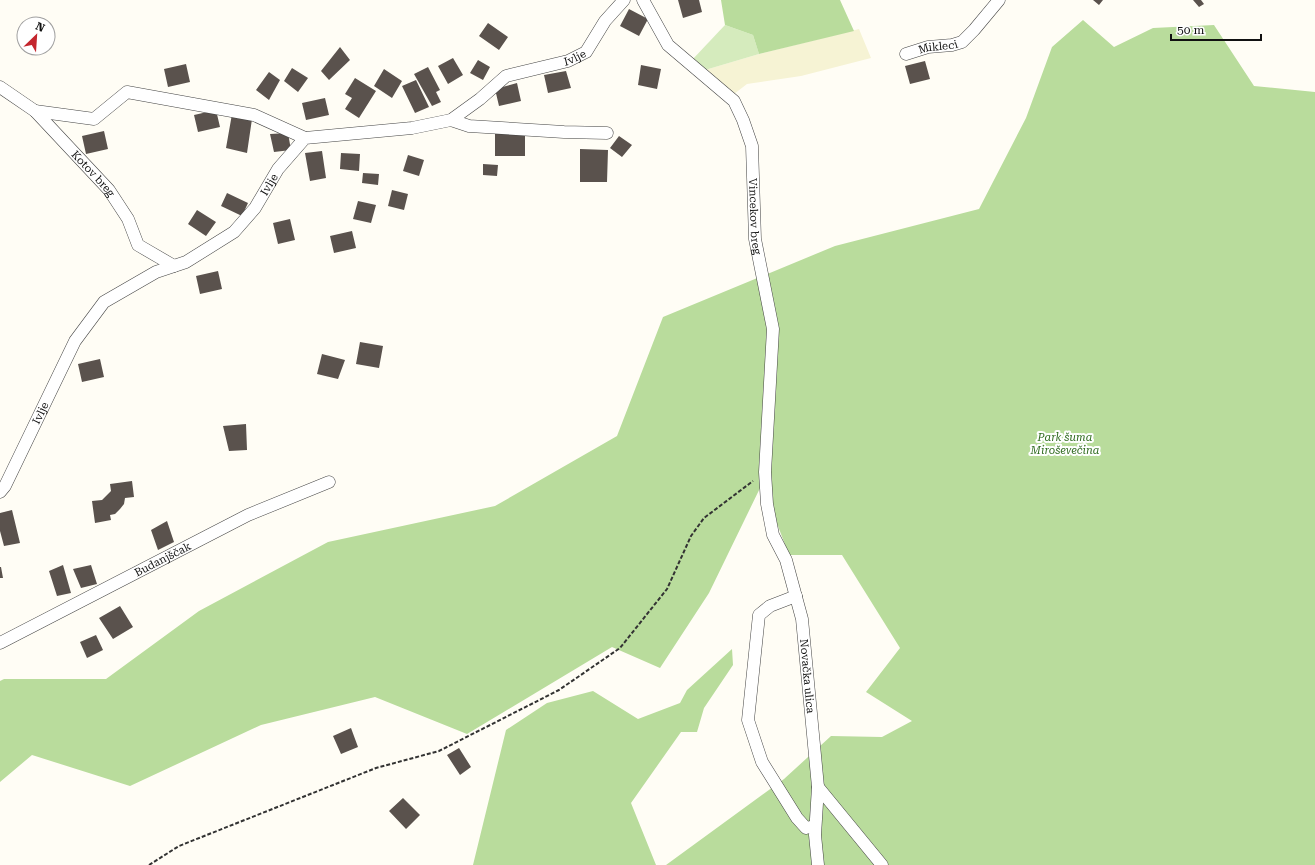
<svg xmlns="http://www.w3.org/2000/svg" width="1315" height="865" font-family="'Roboto Serif',serif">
  <rect width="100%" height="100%" fill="#fffdf5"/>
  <!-- farmland -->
  <path fill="#f6f3d4" d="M859,29l12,29 -70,18 -54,8 -13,10 -29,-24 54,-16z"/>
  <!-- green -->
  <path fill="#d5ebbd" d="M725,25l28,10 6,19 -54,16 -13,-10z"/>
  <!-- forest -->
  <path fill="#b9dc9c" d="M721,0h119l14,31 -95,23 -6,-19 -28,-10z
    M1083,20l31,27 39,-19 61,-3 40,61 61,6v773h-649l118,-86 47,-43 51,1 30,-16 -46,-29 34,-44 -58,-93h-53l-27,-71 -53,109 -49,75 -48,-21 -145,87 -92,-37 -114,28 -131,61 -98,-31 -32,27v-101l4,-2h102l93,-68 129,-69 167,-36 122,-70 46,-119 172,-71 144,-37 47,-91 26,-71z
    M732,649l1,16 -29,43 -7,24h-16l-50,71 25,62h-183l33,-135 41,-27 46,-12 45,28 42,-16 7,-13z"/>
  <!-- building -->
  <path fill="#5a524d" d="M678,0h21l3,12 -19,6z
    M1093,0h10l-4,5z
    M1193,0h8l3,4 -5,3z
    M629,9l19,10 -9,17 -19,-10z
    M488,23l20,14 -9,13 -20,-14z
    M340,47l10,13 -21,20 -8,-9z
    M453,58l10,17 -15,9 -10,-18z
    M478,60l12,7 -7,13 -13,-7z
    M925,61l5,18 -20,5 -5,-18z
    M186,64l4,18 -22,5 -4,-18z
    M641,65l20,4 -4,20 -19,-4z
    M428,67l12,23 -4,2 5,10 -9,4 -18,-32z
    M292,68l16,10 -10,14 -14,-11z
    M384,69l18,12 -10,17 -18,-12z
    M566,71l5,17 -23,5 -4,-18z
    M269,72l11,8 -11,20 -13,-10z
    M355,78l21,13 -17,27 -14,-9 7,-11 -7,-4z
    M416,80l13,27 -14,6 -13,-27z
    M517,83l4,18 -22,5 -4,-17z
    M325,98l4,17 -23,5 -4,-17z
    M216,110l4,17 -22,5 -4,-17z
    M232,114l20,5 -5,34 -21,-5z
    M104,131l4,18 -22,5 -4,-18z
    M288,133l3,17 -17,2 -4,-18z
    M495,134h30v22h-30z
    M619,136l13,9 -10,12 -12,-9z
    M580,149l28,1 -1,32h-27z
    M322,151l4,27 -16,3 -5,-28z
    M341,153l19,1 -1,17 -19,-2z
    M408,155l16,5 -5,16 -16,-5z
    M483,164l15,1 -1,11 -14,-1z
    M363,173l16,1 -1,11 -16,-2z
    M392,190l16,4 -4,16 -16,-4z
    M227,193l21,10 -6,13 -21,-10z
    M358,201l18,4 -5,18 -18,-4z
    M197,210l19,12 -10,14 -18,-12z
    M290,219l5,21 -17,4 -5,-21z
    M352,231l4,17 -22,5 -4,-17z
    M218,271l4,18 -22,5 -4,-18z
    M360,342l23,4 -4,22 -23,-4z
    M322,354l23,6 -7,19 -21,-5z
    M100,359l4,18 -22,5 -4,-18z
    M246,424l1,26 -18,1 -6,-25z
    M132,481l2,16 -9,1 -1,6 -4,5 -5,5 -5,1 1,5 -16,3 -3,-22 10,-1 9,-9 -1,-7z
    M12,510l8,33 -16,3 -4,-15v-18z
    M167,521l7,21 -16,8 -7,-20z
    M63,565l8,28 -14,3 -8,-25z
    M91,565l6,19 -16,4 -8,-19z
    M0,567h1l2,11h-3z
    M120,606l13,21 -20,12 -14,-21z
    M96,635l7,15 -16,8 -7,-16z
    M351,728l7,19 -17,7 -8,-18z
    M459,748l12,19 -11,8 -13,-20z
    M403,798l17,17 -14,14 -17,-18z"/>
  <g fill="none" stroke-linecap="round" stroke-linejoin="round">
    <defs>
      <g id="minor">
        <path id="s1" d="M643,0l25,45 66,56 9,19 9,26 3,93 18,90 -8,143 2,32 6,31 13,25 16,59 16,168 -3,48 3,30"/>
        <path id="s2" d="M906,54l22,-7 24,-2 10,-3 12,-12 25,-30"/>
        <path id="s3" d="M0,87l35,24 74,79 19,29 10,26 36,21"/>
        <path d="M35,111l59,8 33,-27 127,23 51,23"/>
        <path d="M451,120l18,6 95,6 43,1"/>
        <path id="s4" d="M0,492l5,-6 70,-145 29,-39 52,-30 30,-10 48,-30 21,-24 23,-39 27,-31 107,-10 39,-8 29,-21 26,-23 62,-15 18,-9 19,-31 19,-21"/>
        <path d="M796,596l-26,10 -11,9 -11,105 14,42 35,56 9,10 9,-2"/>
        <path id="s5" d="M0,643l248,-128 81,-33"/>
        <path d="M818,787l64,78"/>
      </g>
    </defs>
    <!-- minor casing -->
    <use href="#minor" stroke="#444" stroke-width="13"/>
    <!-- path -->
    <path stroke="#333" stroke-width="2" stroke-dasharray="4 2" stroke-linecap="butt" d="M149,865l30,-19 197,-78 63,-17 120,-61 61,-42 47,-59 24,-53 13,-18 49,-37"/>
    <!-- minor -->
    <use href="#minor" stroke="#fff" stroke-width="12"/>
  </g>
  <g text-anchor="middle" stroke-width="4" stroke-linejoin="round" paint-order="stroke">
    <!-- street labels -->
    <g font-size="11" fill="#111" stroke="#fff">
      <text dy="4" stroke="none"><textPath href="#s2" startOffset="33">Mikleci</textPath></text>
      <text dy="4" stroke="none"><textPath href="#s4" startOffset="773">Ivlje</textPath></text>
      <text dy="4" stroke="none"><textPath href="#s3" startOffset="128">Kotov breg</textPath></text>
      <text dy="4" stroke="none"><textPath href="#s4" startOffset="425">Ivlje</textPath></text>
      <text dy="4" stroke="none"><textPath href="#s1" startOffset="257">Vincekov breg</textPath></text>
      <text dy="4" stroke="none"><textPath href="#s4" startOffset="89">Ivlje</textPath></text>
      <text dy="4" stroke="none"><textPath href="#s5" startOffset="183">Budanjščak</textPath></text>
      <text dy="4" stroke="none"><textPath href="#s1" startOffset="725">Novačka ulica</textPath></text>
    </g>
    <!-- park labels -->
    <g font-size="11" font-style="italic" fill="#2f6b1f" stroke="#fff">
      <text x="1065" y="441">Park šuma<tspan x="1065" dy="13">Miroševečina</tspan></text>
    </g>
  </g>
  <!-- north arrow -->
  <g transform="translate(36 36) rotate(25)"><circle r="19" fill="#ffffff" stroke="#a0a0a0"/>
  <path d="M0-3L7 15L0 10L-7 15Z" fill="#c4262e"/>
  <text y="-6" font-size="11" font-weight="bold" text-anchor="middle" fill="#111111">N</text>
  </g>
  <!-- scale -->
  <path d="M1171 34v6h90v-6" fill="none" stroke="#111111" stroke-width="2"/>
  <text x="1177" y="34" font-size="12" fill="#111111" stroke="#ffffff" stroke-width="3" paint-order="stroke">50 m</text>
</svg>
